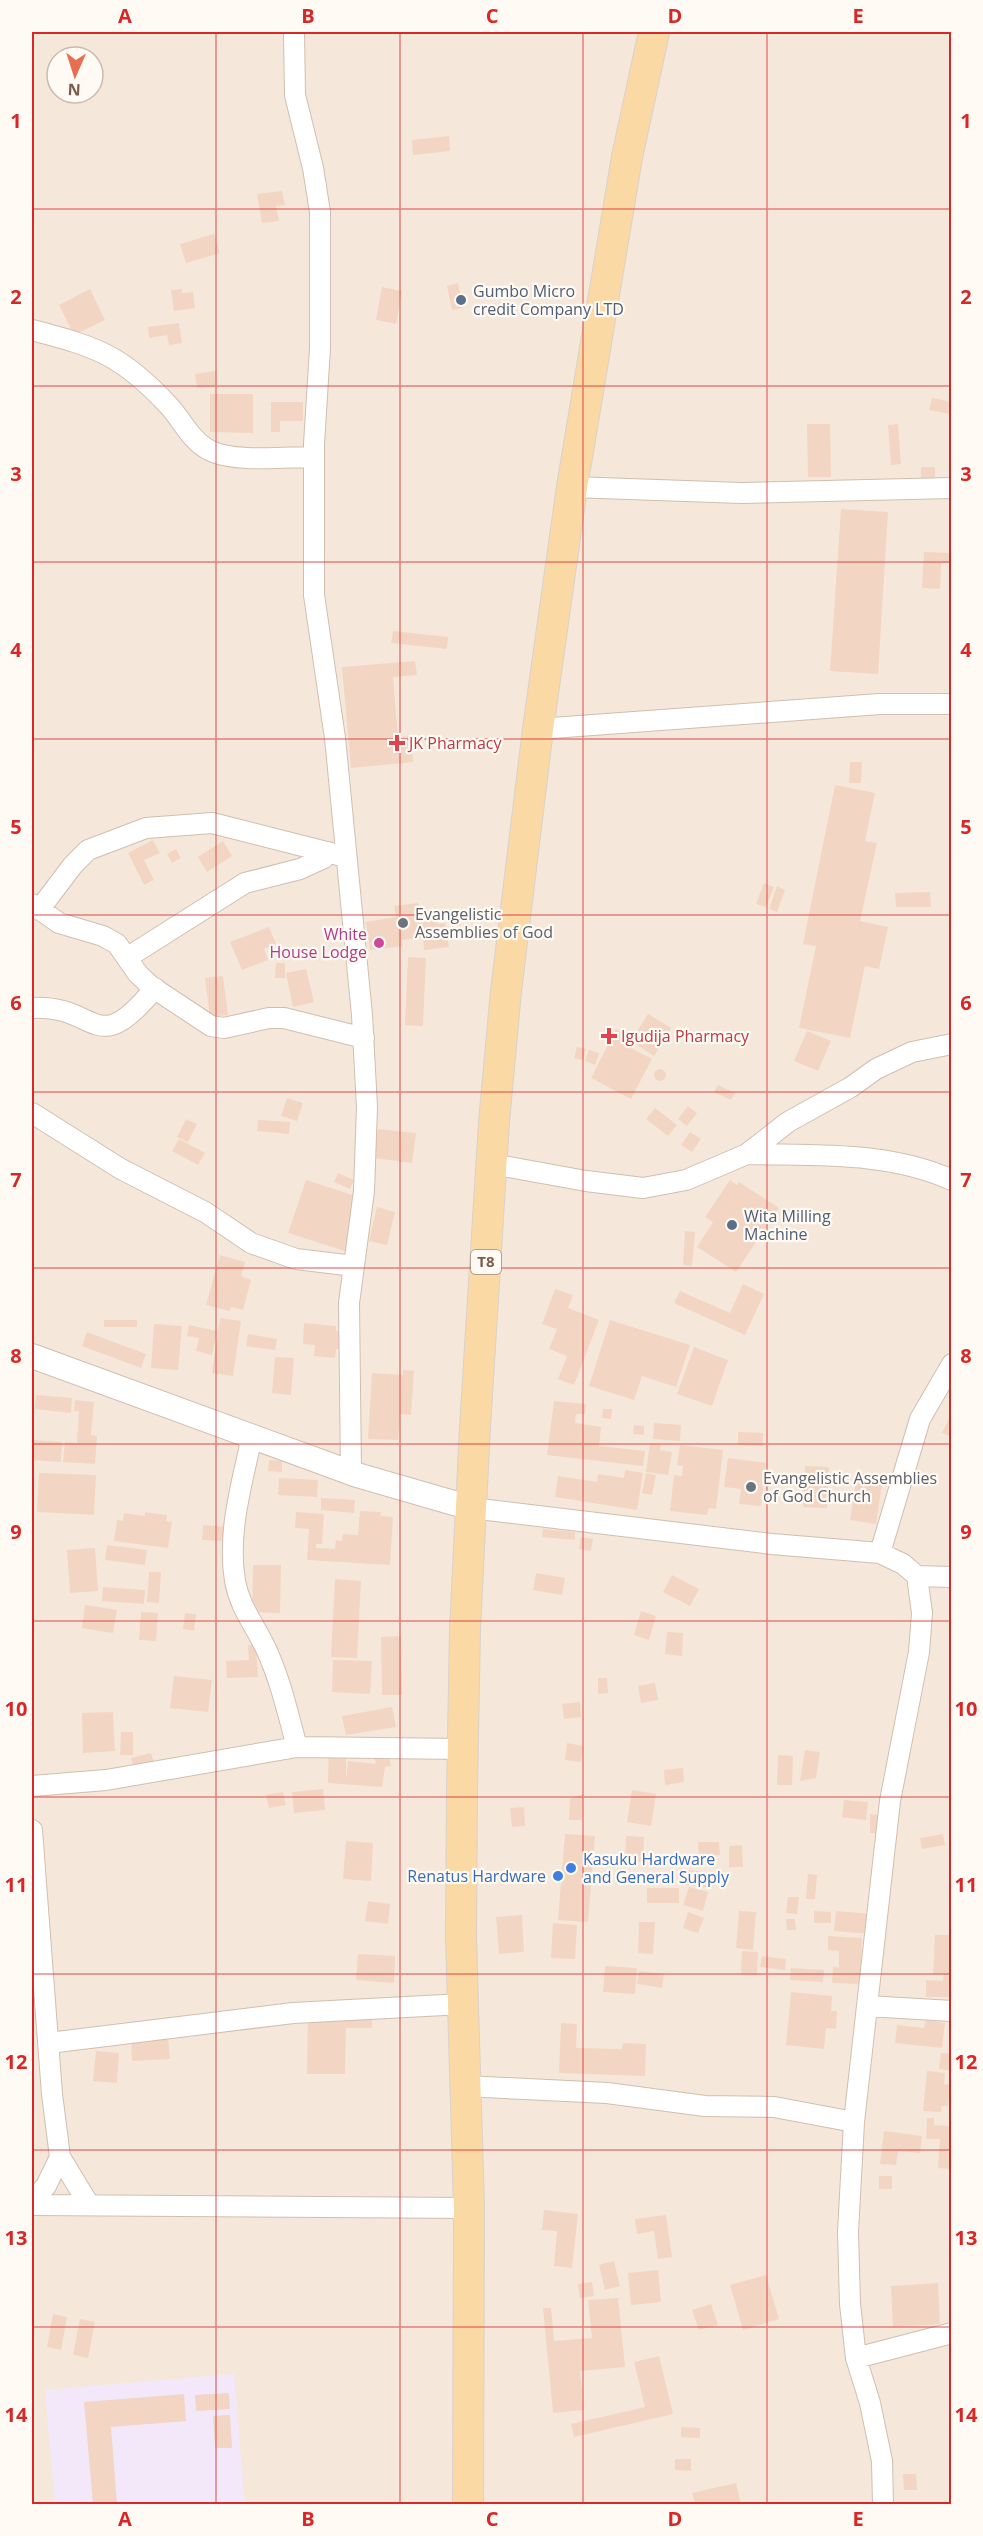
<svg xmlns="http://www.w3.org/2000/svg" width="983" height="2536" font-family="'Open Sans',sans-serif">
  <rect width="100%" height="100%" fill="#fdf6ec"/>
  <!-- residential -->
  <path fill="#f5e8da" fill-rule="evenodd" d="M32,32h919v2472h-919zM57,57h36v36h-36z"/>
  <!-- education -->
  <path fill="#f3e8fa" d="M234,2374l11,130h-190l-10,-114z"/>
  <!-- building -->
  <path fill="#f3d5c3" d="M449,136l1,15 -37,4 -1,-15z
    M282,191l3,14 -9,1 3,15 -17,2 -5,-29z
    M214,234l6,19 -34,10 -6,-19z
    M458,283l5,25 -11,2 -5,-24z
    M382,287l20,4 -6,33 -20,-4z
    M90,289l15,31 -31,15 -15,-30z
    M182,289v4l11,-1 2,16 -21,3 -3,-21z
    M179,323l3,20 -13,2 -2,-10 -18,3 -1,-11z
    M216,371l1,15 -20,2 -2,-14z
    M210,394h43v39l-43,-1z
    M932,398l20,4 -2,12 -21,-4z
    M271,402h32v19h-23v11h-9z
    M807,424h23l1,53h-23z
    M898,424l3,40 -10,1 -3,-40z
    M921,467h14v11h-14z
    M841,509l47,3 -10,162 -48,-3z
    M924,552l27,1 -1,10h-9l-1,26 -18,-1z
    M393,631l55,6 -1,12 -56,-6z
    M415,661l2,14 -24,2 5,60 13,-1 2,26 -62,6 -9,-101z
    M850,762h12l-1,21h-12z
    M835,785l40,8 -10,48 12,2 -17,78 28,6 -9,42 -14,-3 -15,72 -51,-10 17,-82 -13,-2z
    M153,840l7,13 -16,7 10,20 -10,5 -16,-32z
    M223,841l9,15 -25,16 -9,-15z
    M176,849l5,9 -9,5 -5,-9z
    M764,883l10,4 -8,20 -10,-3z
    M777,886l8,4 -8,22 -8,-3z
    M930,892l1,15h-35l-1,-14z
    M418,903l2,9 16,-2 2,14 7,-1 4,24 -25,3 -1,-13 -21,3 1,6 -33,4 -4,-28 30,-5 -2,-11z
    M269,927l7,17 -12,5 4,11 -26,10 -12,-28z
    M408,957l18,1 -3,68 -18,-1z
    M276,963h9v15h-10z
    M306,969l8,33 -21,5 -7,-34z
    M223,976l5,39 -18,2 -5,-39z
    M648,1014l23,14 -17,28 -23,-15z
    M616,1029l15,8 -4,9 25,13 -21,40 -40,-21z
    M807,1031l24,10 -13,30 -24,-10z
    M577,1047l9,2 -3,11 -9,-2z
    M589,1050l10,3 -4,12 -10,-4z
    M654 1075a6 6 0 1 1 12 0a6 6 0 1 1-12 0Z
    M718,1085l17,8 -4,7 -17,-8z
    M287,1098l16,5 -6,18 -16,-5z
    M688,1106l9,7 -10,13 -9,-7z
    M655,1108l22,17 -9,11 -22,-17z
    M186,1119l11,5 -9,18 -11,-5z
    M258,1120l32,2 -1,12 -32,-3z
    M378,1129l38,4 -4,30 -38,-5z
    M690,1132l11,7 -9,13 -11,-7z
    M179,1139l26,14 -7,12 -26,-14z
    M338,1173l16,7 -4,9 -16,-7z
    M306,1180l56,18 -17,53 -57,-18z
    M730,1180l7,5 2,-3 40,26 -43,64 -39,-25 16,-25 -8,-5z
    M377,1207l18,5 -8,33 -18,-4z
    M685,1231l10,1 -3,34 -9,-1z
    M220,1255l25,7 -4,14 10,4 -8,30 -12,-3 -1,4 -24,-6z
    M743,1284l21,10 -19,41 -71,-32 6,-12 50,22z
    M555,1289l18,6 -5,13 31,12 -25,65 -16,-6 9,-23 -18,-7 8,-20 -15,-5z
    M220,1318l21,3 -8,55 -21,-3z
    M104,1320h33v7h-33z
    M610,1320l80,25 -14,42 -34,-11 -8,24 -45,-14z
    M304,1323l32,3v5l8,1 -1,17h-7l-1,9 -21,-2 1,-11 -12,-1z
    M154,1324l28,2 -4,44 -27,-2z
    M189,1325l28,6 -5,24 -16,-4 3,-13 -12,-2z
    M87,1332l59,22 -5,14 -59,-22z
    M248,1334l29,5 -2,11 -29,-4z
    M694,1347l34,13 -16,46 -35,-12z
    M275,1357l19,1 -3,37 -19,-2z
    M403,1370l11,1 -3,44 -11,-1 -2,26 -30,-1 4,-66 31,2z
    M36,1395l36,3 -1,15 -36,-4z
    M75,1400l19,2 -3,33 6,1 -2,28 -32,-2 2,-20 12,1 2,-32h-5z
    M554,1401l32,3 -1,10h-9l-1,9 26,4 -2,19 46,5 -2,15 -96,-11z
    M603,1409h9l-1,10 -9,-1z
    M952,1412v25l-10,-4z
    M654,1423l27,2 -1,16 -27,-2z
    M634,1425l10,1v9l-11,-1z
    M738,1432l25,1v13l-25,-1z
    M32,1440l30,2 -1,20 -29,-2z
    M650,1443l11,2 -1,5 12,2 -4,23 -22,-3z
    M680,1445l43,5 -7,59 -7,-1 -2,7 -37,-4 4,-36 8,1 1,-10 -6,-1z
    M728,1458l38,5 -5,43 -22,-2 2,-15 -17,-2z
    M269,1460l13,1v11l-14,-1z
    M805,1466l24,1 -2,41 -24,-1z
    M625,1470l18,3 -6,37 -82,-13 3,-21 39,6 1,-8 26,4z
    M39,1473l57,2 -2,40 -57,-3z
    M646,1473l10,2 -4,20 -10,-2z
    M857,1473l26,5 -7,46 -26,-4z
    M279,1478l39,2 -1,17 -39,-2z
    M321,1498l34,2 -1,13 -33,-3z
    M360,1511l21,1 -1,4 13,1 -3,48 -83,-5 2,-31 -14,-1 1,-16 28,2 -2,30h-6v4l19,1 1,-9 6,1 1,-7 15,1z
    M145,1512l22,3 -1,6 6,1 -4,26 -54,-7 3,-21 6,1 1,-8 21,3z
    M203,1525l26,2 -1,14 -26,-1z
    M543,1529l32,3v8l-33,-3z
    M581,1537l12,2 -2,12 -12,-2z
    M107,1545l40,5 -2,15 -40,-5z
    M95,1548l3,43 -28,2 -3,-43z
    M253,1565h28l-1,48 -28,-1z
    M149,1572h12l-2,31 -12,-1z
    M536,1573l29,5 -3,17 -29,-5z
    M672,1575l27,14 -9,17 -27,-14z
    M335,1579l26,2 -4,77 -26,-1z
    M103,1587l42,3 -1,14 -42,-3z
    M85,1605l32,5 -4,23 -31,-5z
    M641,1611l15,5 -7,24 -15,-5z
    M141,1612l17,1 -2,28 -17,-1z
    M185,1613l11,1 -2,17 -11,-2z
    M667,1632l16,1 -1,23 -17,-2z
    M401,1636l1,59h-20l-1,-58z
    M248,1645h8l2,32 -31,1 -1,-17 23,-1z
    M333,1660l39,1 -2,33 -38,-2z
    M174,1676l38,4 -4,32 -38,-4z
    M598,1678h9l1,15 -10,1z
    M655,1683l3,17 -17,3 -3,-17z
    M580,1702l1,15 -17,2 -2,-15z
    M392,1707l4,20 -50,8 -4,-19z
    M113,1712l2,39 -32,2 -1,-40z
    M121,1732h12v23h-13z
    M329,1743h17v38l2,-20 28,3 -3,-13 14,-3 4,18 -6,1 -3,20 -54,-4z
    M567,1743l16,3 -2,16 -16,-2z
    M805,1750l15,2 -4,26 -16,3z
    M151,1753l4,13 -20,5 -4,-13z
    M778,1755l15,1 -1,29h-15z
    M683,1768l1,14 -19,3 -1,-15z
    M323,1789l2,21 -31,3 -2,-21z
    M632,1790l24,4 -5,32 -24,-4z
    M283,1792l3,13 -17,3 -3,-13z
    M583,1794l-1,26h-13l1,-21z
    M844,1800l24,2 -2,18 -24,-3z
    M524,1807l1,19 -13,1 -2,-19z
    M870,1814l9,1v18h-9z
    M565,1834l30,2 -7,86 -30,-2z
    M943,1834l2,11 -23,4 -2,-11z
    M626,1836l18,1 -1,25 -18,-1z
    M346,1841l27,2 -2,38 -28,-2z
    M698,1842h21l1,13 -21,1z
    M742,1845l1,22h-14v-21z
    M688,1870l26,3 -2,15 -25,-3z
    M808,1874l9,1 -2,24h-9z
    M689,1887l19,5 -5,19 -20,-6z
    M647,1888h32v15h-32z
    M788,1897h11l-2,17 -11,-1z
    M368,1901l22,3 -2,20 -23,-3z
    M739,1911l17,1 -3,38 -17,-2z
    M814,1911l17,1v11h-17z
    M836,1911l36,3 -2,20 -36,-3z
    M688,1912l16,6 -6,15 -15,-5z
    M522,1915l2,37 -25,2 -3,-37z
    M786,1919h9l1,11h-9z
    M639,1922h16l-2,32 -15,-1z
    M553,1923l24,2 -2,34 -24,-1z
    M935,1935h17v62h-26v-17l17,1 1,-7h-11z
    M828,1936l34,2 -2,46 -28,-1 1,-16 6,1v-17l-11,-1z
    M742,1951l16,1 -1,23 -16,-1z
    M358,1954l37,2 -1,27 -38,-3z
    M762,1956l24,3 -1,11 -25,-3z
    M605,1966l32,2 -2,26 -32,-2z
    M791,1968l33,2 -1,12 -33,-2z
    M639,1971l25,3 -2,14 -25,-4z
    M791,1992l41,4 -1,15h6l-1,18 -10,-1 -2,21 -38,-4z
    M308,2013l64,1v14h-26l-1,46h-38z
    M926,2020l19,3 -3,25 -47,-5 2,-18 27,3z
    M561,2023l16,1 -1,24 46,1 1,-6 23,1 -1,32 -86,-3z
    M168,2036l2,23 -38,2 -1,-23z
    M96,2051l23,2 -2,30 -24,-2z
    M941,2053l11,1v17l-13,-2z
    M927,2071l18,2 -1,11 6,1 -2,21h-6l-1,6 -18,-1z
    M927,2118h7v7l18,1 -1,43 -13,-1 2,-29h-14z
    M884,2131l38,5 -2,17 -22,-2 -2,14 -16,-1z
    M879,2176h13v13h-13z
    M544,2210l34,4 -6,54 -18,-2 3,-35 -15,-1z
    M666,2215l6,42 -14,2 -4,-28 -17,3 -2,-15z
    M614,2261l6,25 -15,4 -6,-25z
    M658,2270l3,32 -30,3 -3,-32z
    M766,2275l13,44 -36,11 -13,-45z
    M592,2282l2,14 -14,2 -2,-14z
    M938,2283l2,41 -47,3 -2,-41z
    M618,2298l7,69 -45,4 4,39 -31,3 -10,-105h8l3,33 38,-3 -4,-38z
    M711,2304l7,21 -19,5 -7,-20z
    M53,2314l14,3 -6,33 -14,-3z
    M80,2319l15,3 -7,36 -15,-3z
    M659,2356l14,58 -99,23 -3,-13 74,-17 -11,-45z
    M229,2393l1,16 -34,2 -1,-16z
    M184,2394l2,27 -75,6 6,77h-24l-9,-102z
    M230,2415l2,33h-17l-2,-32z
    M681,2427l19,1v10l-19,-1z
    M675,2459h16v12l-16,-1z
    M903,2474h13l1,16h-13z
    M736,2483l5,21h-46l-3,-11z"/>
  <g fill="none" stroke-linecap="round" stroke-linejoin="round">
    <defs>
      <path id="minor" d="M294,32l1,63 18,73 7,44v136l-6,96v151l21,143 27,277 5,92 -3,84 -15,112 2,169
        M32,330c65,17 90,25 137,76 13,14 22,35 40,44 24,13 77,7 105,7
        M572,487l170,6 210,-5
        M538,729l342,-25h72
        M32,904l27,19 44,13 14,8 21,30 14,13 59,39 13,2 45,-10h15l80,20
        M39,910l34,-45 15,-15 58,-22 66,-5 134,34
        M128,957l117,-74 55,-14 24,-11 4,-6
        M32,1008c67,-4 62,54 123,-20
        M32,1113l89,56 84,43 46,31 45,16 58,7
        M747,1154c69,2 140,-3 205,26
        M492,1164l94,17 57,7 43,-8 61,-26 41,-32 63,-35 25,-18 36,-17 40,-8
        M252,1436c-10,48 -25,96 -17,145 5,28 21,45 32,70 14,31 21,63 30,96
        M471,1508l301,36 108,9 23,11 14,12 5,37 -3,39 -29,149 -36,321 -6,110 2,72 6,54 14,45 12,58 1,43
        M880,1553l40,-134 32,-55
        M917,1576l35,1
        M32,1786l74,-6 191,-33 166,2
        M32,1830l20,264 8,63 28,46
        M867,2006l85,5
        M49,2043l244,-30 170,-9
        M465,2086l142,7 98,13 69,1 80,15
        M32,2201l14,-15 14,-29
        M32,2205l437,3
        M856,2358l96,-25"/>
      <path id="tertiary" d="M32,1356l325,119 114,33"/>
      <path id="primary" d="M468,2504l1,-296 -8,-272 1,-144 3,-163 10,-202 19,-305 12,-131 32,-262 34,-242 55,-330 27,-125"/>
    </defs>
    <!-- minor casing -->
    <use href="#minor" stroke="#d1beb0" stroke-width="22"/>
    <!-- tertiary casing -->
    <use href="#tertiary" stroke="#d1beb0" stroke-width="26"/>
    <!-- primary casing -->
    <use href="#primary" stroke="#dad1cd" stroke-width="32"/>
    <!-- minor -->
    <use href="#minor" stroke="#fff" stroke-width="20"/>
    <!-- tertiary -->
    <use href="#tertiary" stroke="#fff" stroke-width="24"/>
    <!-- primary -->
    <use href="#primary" stroke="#fbd9a5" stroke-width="30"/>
  </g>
  <!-- grid -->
  <path fill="none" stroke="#d62828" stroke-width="1.5" stroke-opacity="0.55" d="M216,32v2472M400,32v2472M583,32v2472M767,32v2472M32,209h920M32,386h920M32,562h920M32,739h920M32,915h920M32,1092h920M32,1268h920M32,1444h920M32,1621h920M32,1797h920M32,1974h920M32,2150h920M32,2327h920"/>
  <!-- markers -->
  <g fill="#5c6f8a" stroke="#fffaf3" stroke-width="2">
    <circle cx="461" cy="300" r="6"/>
    <circle cx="732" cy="1225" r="6"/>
  </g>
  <g fill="#e0444e" stroke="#fffaf3" stroke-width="2">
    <path d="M394 734h6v6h6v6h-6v6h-6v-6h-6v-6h6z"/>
    <path d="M606 1027h6v6h6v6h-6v6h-6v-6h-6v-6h6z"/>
  </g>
  <g fill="#6b7280" stroke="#fffaf3" stroke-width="2">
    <circle cx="403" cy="923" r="6"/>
    <circle cx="751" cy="1487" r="6"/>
  </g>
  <circle fill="#d1479c" stroke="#fffaf3" stroke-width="2" cx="379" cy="943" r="6"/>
  <g fill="#3f7fe0" stroke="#fffaf3" stroke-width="2">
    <circle cx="571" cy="1868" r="6"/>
    <circle cx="558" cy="1876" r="6"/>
  </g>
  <g text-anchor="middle" stroke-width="4.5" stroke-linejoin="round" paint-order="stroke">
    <!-- shield labels -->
    <rect fill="#fffaf3" stroke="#a28b7f" stroke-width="1.5" x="471" y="1250" width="30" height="24" rx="4.5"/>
    <g font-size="15" font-weight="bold" fill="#7a5c4d">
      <text x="486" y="1267">T8</text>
    </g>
    <!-- service labels -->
    <g font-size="16" fill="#4e5e75" stroke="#fffaf3" text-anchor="start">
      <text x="473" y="297">Gumbo Micro<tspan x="473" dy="18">credit Company LTD</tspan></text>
      <text x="744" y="1222">Wita Milling<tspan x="744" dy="18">Machine</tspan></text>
    </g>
    <!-- health labels -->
    <g font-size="16" fill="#be3a42" stroke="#fffaf3" text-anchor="start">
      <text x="409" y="749">JK Pharmacy</text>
      <text x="621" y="1042">Igudija Pharmacy</text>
    </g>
    <!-- worship labels -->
    <g font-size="16" fill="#5b616d" stroke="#fffaf3" text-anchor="start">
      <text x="415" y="920">Evangelistic<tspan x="415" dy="18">Assemblies of God</tspan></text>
      <text x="763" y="1484">Evangelistic Assemblies<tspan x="763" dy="18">of God Church</tspan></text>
    </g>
    <!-- hotel labels -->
    <g font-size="16" fill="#b23c85" stroke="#fffaf3" text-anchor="end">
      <text x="367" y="940">White<tspan x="367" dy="18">House Lodge</tspan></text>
    </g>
    <!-- shop labels -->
    <g font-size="16" fill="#366cbe" stroke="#fffaf3" text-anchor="start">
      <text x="583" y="1865">Kasuku Hardware<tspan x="583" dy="18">and General Supply</tspan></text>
      <text x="546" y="1882" text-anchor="end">Renatus Hardware</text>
    </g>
  </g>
  <!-- border -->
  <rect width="983" height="2536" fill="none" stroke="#fffaf3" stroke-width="66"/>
  <!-- north arrow -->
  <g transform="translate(75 75) rotate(183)"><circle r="28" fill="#fffaf3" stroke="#cabbb1" stroke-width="1.5"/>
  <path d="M0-4.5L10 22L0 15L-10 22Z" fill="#e76f51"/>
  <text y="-9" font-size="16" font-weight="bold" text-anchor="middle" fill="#7a5c4d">N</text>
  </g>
  <rect x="33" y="33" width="917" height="2470" fill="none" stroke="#d62828" stroke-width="2"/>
  <g font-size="20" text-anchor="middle" font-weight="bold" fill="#d62828">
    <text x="125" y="23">A</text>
    <text x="308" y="23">B</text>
    <text x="492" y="23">C</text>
    <text x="675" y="23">D</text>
    <text x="858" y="23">E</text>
    <text x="16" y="128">1</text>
    <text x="966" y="128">1</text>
    <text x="16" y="304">2</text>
    <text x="966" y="304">2</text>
    <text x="16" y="481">3</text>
    <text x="966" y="481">3</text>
    <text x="16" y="657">4</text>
    <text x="966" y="657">4</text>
    <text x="16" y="834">5</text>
    <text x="966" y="834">5</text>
    <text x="16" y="1010">6</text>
    <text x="966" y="1010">6</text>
    <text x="16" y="1187">7</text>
    <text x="966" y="1187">7</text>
    <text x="16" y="1363">8</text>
    <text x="966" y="1363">8</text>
    <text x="16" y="1539">9</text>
    <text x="966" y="1539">9</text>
    <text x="16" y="1716">10</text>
    <text x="966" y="1716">10</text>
    <text x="16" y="1892">11</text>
    <text x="966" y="1892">11</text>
    <text x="16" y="2069">12</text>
    <text x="966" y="2069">12</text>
    <text x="16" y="2245">13</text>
    <text x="966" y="2245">13</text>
    <text x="16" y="2422">14</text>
    <text x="966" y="2422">14</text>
    <text x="125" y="2526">A</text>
    <text x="308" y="2526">B</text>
    <text x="492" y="2526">C</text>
    <text x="675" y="2526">D</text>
    <text x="858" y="2526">E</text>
  </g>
</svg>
